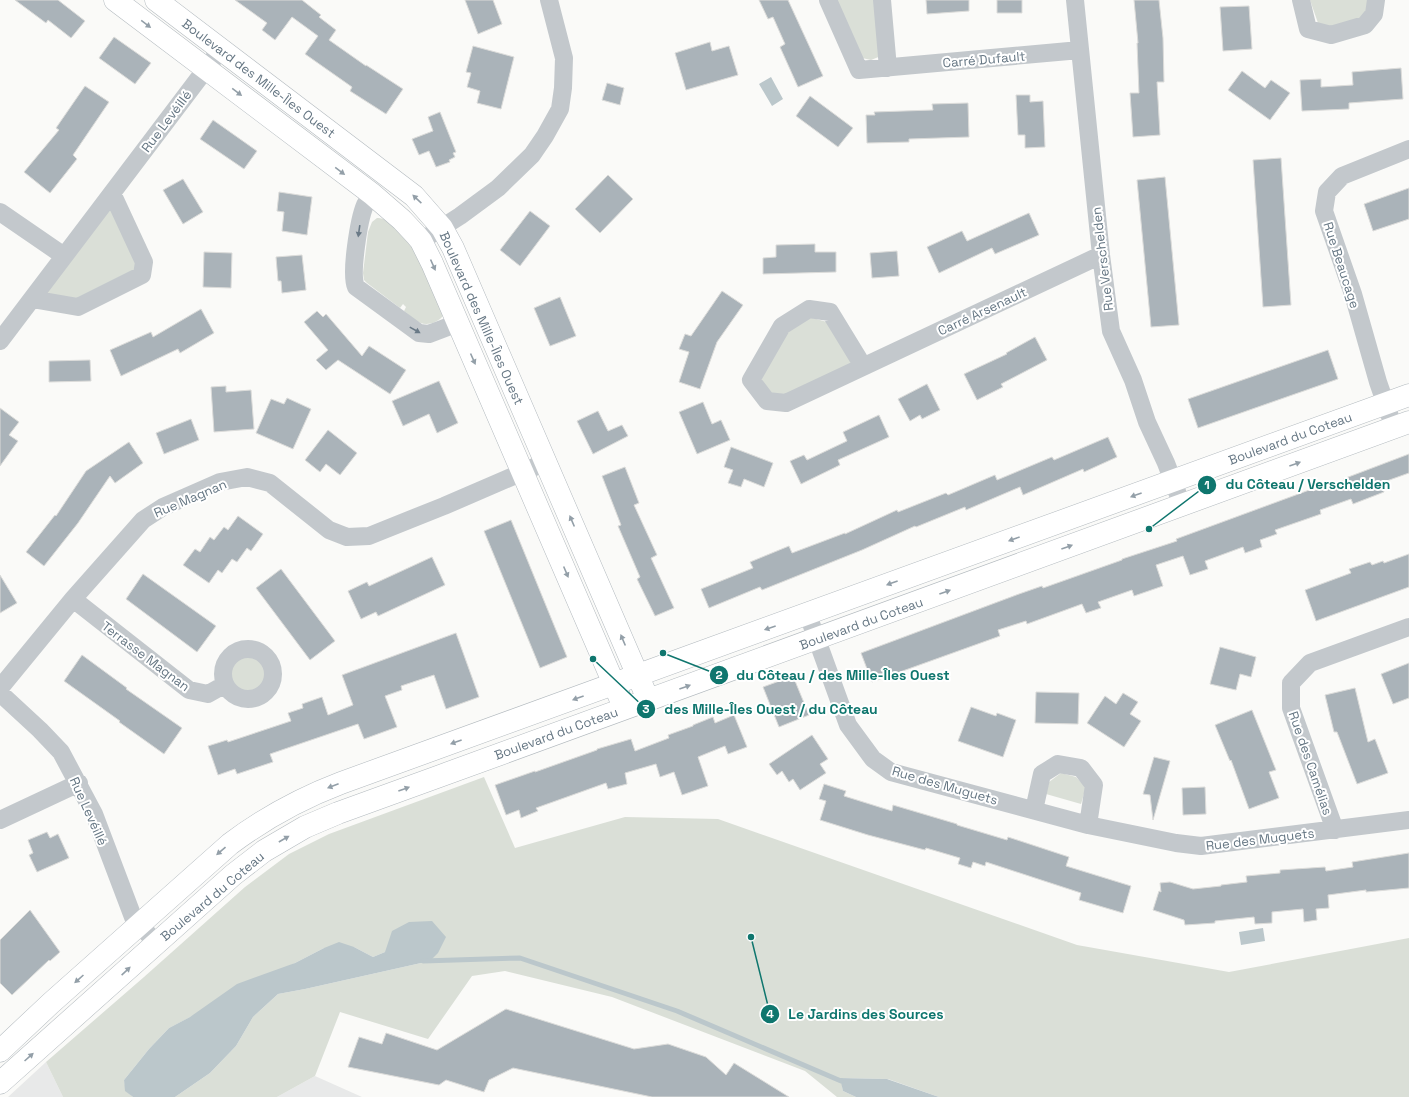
<svg xmlns="http://www.w3.org/2000/svg" width="1409" height="1097" font-family="'Space Grotesk',sans-serif">
  <rect width="100%" height="100%" fill="#fafaf8"/>
  <!-- built -->
  <path fill="#e8e9e9" d="M46,1062l17,35h-55z
    M315,1076l47,21h-85z"/>
  <!-- green -->
  <path fill="#dadfd7" d="M834,0h43l4,56 -10,4 -9,-2z
    M1310,0h59v13l-9,7 -26,8 -16,-5z
    M112,199l27,73 -60,31 -42,-5z
    M377,218c6,0 9,2 14,6 28,22 39,58 53,90 -2,4 -5,6 -9,8 -14,6 -21,-3 -31,-11l2,-4 -3,-3 -3,4 -33,-25 -3,-3 -1,-7 5,-41 4,-10z
    M809,317l18,5 28,42 -71,35 -14,-3 -13,-15 28,-49z
    M229 674a19 19 0 1 1 38 0a19 19 0 1 1-38 0Z
    M1061,773l15,4 10,10 -5,17 -35,-10 3,-12z
    M484,777l31,71 110,-31 93,2 359,126 152,27 180,-34v159h-470l-51,-18 -47,-1 2,13 13,6h-19l-32,-26 -193,-74 -107,-26 -33,5 -44,63 -88,-27 -25,64 -38,21h-102l35,-24 26,-27 17,-29 25,-23 27,-5 125,-28 -45,-9 -12,5 -19,-10 -30,1 -155,80 -20,21 -25,31 2,11 7,6h-70l-17,-35 98,-85 101,-90 44,-33 40,-20z"/>
  <!-- water -->
  <path fill="#bbc7cb" d="M771,77l12,22 -11,7 -13,-22z
    M432,921l14,16 -8,16 -8,8 -125,28 -27,5 -25,23 -17,29 -26,27 -35,24h-42l-8,-6 -1,-11 25,-31 20,-21 21,-11 47,-33 58,-21 29,-15 15,-6 15,5 19,10 12,-5 7,-21 17,-9z
    M1263,928l2,13 -24,4 -2,-13z
    M840,1078l47,1 52,18h-83l-13,-6z"/>
  <g fill="none" stroke-linecap="round" stroke-linejoin="round">
    <!-- stream -->
    <path stroke="#bbc7cb" stroke-width="5" d="M423,961l97,-3 157,53 164,70"/>
  </g>
  <!-- building -->
  <path fill="#aab3b9" stroke="#dcdcda" d="M15,0h43l27,21 -14,17 -23,-18 -2,3z
    M235,0h67l19,15 -2,2 17,13 -7,10 37,26v-1l37,24 -17,25 -36,-23 2,-4 -47,-33 13,-18 -26,-19 -17,23 -13,-10 5,-7z
    M465,0h28l9,24 -24,10z
    M759,0h29l35,76 -25,11 -18,-40 5,-3 -12,-27 -5,2z
    M926,0h43v11l-42,3z
    M997,0h25v13h-25z
    M1134,0h25l4,38 1,44h-7l3,53 -27,2 -3,-44h9l-2,-50h1z
    M1249,6l3,43 -29,2 -3,-44z
    M114,37l37,26 -16,21 -36,-26z
    M710,42l2,9 17,-5 9,29 -52,15 -11,-37z
    M473,46l41,11 -13,52 -24,-6 3,-12 -13,-4 4,-14 -5,-1z
    M1401,68l2,31 -54,4v6l-47,2 -2,-31 21,-1v8l32,-2 -1,-13z
    M1242,71l23,17 6,-8 19,13 -20,27 -42,-30z
    M607,83l17,5 -4,17 -18,-5z
    M85,86l24,16 -36,53 4,4 -27,34 -26,-21 35,-42 -3,-2z
    M1016,95h14v7l13,-1 2,46 -20,1v-13h-7z
    M810,96l43,32 -15,19 -42,-31z
    M968,103l1,34 -60,2v3l-42,1 -1,-28h9l-1,-3 59,-2 -1,-6z
    M440,112l16,40 -3,1 2,4 -6,3 1,2 -14,5 -7,-16 -10,4 -7,-16 21,-8 -5,-14z
    M213,120l44,31 -13,18 -44,-30z
    M1281,158l10,147 -28,2 -10,-147z
    M608,175l25,24 -33,34 -25,-24z
    M1165,177l14,148 -28,2 -14,-147z
    M183,179l20,33 -20,12 -20,-34z
    M1409,188v31l-36,12 -9,-27z
    M279,192l33,5 -5,38 -25,-4 2,-19 -7,-1z
    M530,211l20,15 -30,40 -20,-16z
    M1029,213l10,22 -44,19 -3,-6 -53,25 -12,-26 35,-16 5,10z
    M815,244v8h21v20l-73,2v-16l13,-1v-12z
    M897,251l2,25 -27,2 -2,-25z
    M204,252l28,1 -1,35 -28,-1z
    M302,255l4,35 -24,3 -1,-12h-3l-2,-24z
    M722,291l21,14 -26,37 -17,47 -21,-7 10,-30 -10,-3 6,-15 6,2z
    M560,297l16,39 -26,10 -16,-38z
    M201,309l13,24 -34,20 -2,-4 -57,27 -11,-26 41,-18 2,5z
    M317,311l6,6 3,-3 36,42 7,-10 37,24 -16,24 -52,-34 -12,10 -10,-10 12,-10 -24,-28z
    M1035,337l12,23 -46,24 2,3 -26,13 -13,-26 43,-20 -1,-1z
    M1328,350l10,29 -140,49 -10,-29z
    M90,360l1,21 -42,1v-21z
    M439,381l19,42 -21,10 -8,-19 -26,12 -11,-25z
    M927,384l13,26 -18,9 -2,-4 -10,6 -12,-22z
    M226,386v6l25,-2 3,39 -40,3 -3,-45z
    M287,398l24,11 -18,40 -37,-16 15,-34 13,5z
    M703,402l9,22 9,-4 9,20 -33,14 -18,-42z
    M0,408l19,14 -10,13 9,6 -18,25z
    M598,411l10,20 14,-6 6,11 -35,18 -16,-33z
    M879,415l10,22 -51,23 2,5 -39,19 -11,-23 14,-6 3,5 40,-19 -4,-9z
    M191,419l8,21 -35,14 -8,-21z
    M328,430l29,23 -17,22 -14,-11 -6,8 -15,-12z
    M1108,437l9,20 -33,15 -1,-3 -60,26 -3,-8 -54,23 -1,-3 -49,20 -1,-1 -53,24 -100,40 -2,-3 -51,21 -8,-19 52,-21 -3,-6 39,-16 3,7 53,-20v1l52,-24 1,2 48,-19 2,2 47,-20 2,5 55,-23 2,3z
    M129,442l14,21 -28,20 -5,-7 -32,47 -34,43 -18,-14 29,-37 1,1 30,-45z
    M731,447l42,16 -9,24 -20,-8 -3,8 -13,-4 5,-13 -9,-3z
    M1409,454v19l-28,10 3,9 -31,12 -2,-5 -31,11 1,4 -46,16 2,4 -17,6 2,7 -17,6 -2,-6 -38,14 3,8 -18,6 -7,-19 -27,9 7,21 -29,10 -2,-6 -34,12 3,6 -15,5 -4,-9 -55,20 -1,-3 -28,9 2,6 -128,46 -11,-29 158,-59 23,-8 1,2 79,-28v-1l55,-18 -1,-2 136,-50 1,2 31,-11 -1,-1z
    M625,467l14,36 -5,2 23,50 -6,3 23,50 -19,8 -18,-37 3,-2 -22,-51 3,-1 -19,-49z
    M238,516l25,18 -12,17 -4,-3 -10,14 -5,-3 -10,14 -4,-3 -9,13 -26,-18 12,-16 5,3 10,-15 4,3 10,-13 4,3z
    M511,520l56,137 -27,11 -56,-137z
    M1409,554v33l-93,34 -11,-31 46,-17 -2,-4 21,-7 2,3 11,-4 1,2z
    M432,557l13,28 -67,31 -2,-4 -15,7 -13,-28 19,-9 2,4z
    M281,569l54,72 -25,19 -54,-72z
    M143,574l73,52 -19,26 -71,-53z
    M0,575l17,28 -17,10z
    M456,633l23,64 -33,12 -12,-34 -33,11 1,4 -17,6 12,31 -33,12 -6,-15 -88,30 3,8 -36,12 -2,-5 -17,6 -10,-29 19,-6 1,2 63,-21 -3,-8 15,-5 -1,-4 20,-7 6,18 25,-10 -11,-30z
    M1220,647l36,10 -5,20 -11,-3 -4,16 -26,-6z
    M82,655l45,33 -1,1 56,39 -18,26 -45,-32 1,-1 -56,-40z
    M1409,663v35l-16,6 -12,-30z
    M793,676l16,39 -30,12 -16,-40z
    M1355,688l13,54 7,-3 13,34 -31,11 -20,-52h-3l-9,-37z
    M1036,692l43,1 -1,31 -43,-1z
    M1123,693l15,9 -8,12 11,7 -17,26 -37,-24 18,-27 11,8z
    M971,707l25,9 1,-3 19,7 -13,37 -45,-16z
    M1252,710l24,60 -7,2 10,26 -30,11 -18,-49 -1,1 -15,-36z
    M734,715l13,32 -19,7 -3,-8 -27,11 10,29 -26,9 -8,-23 -14,5 -4,-13 -31,9 2,11 -19,5 -2,-6 -70,25 2,3 -17,7 -2,-8 -13,5 -11,-30 40,-14v1l62,-22v-1l34,-10 4,12 34,-13 -1,-3 25,-9v-1l20,-8 2,6z
    M812,735l16,24 -8,5 6,9 -26,17 -7,-11 -4,3 -7,-11 -5,4 -8,-11z
    M1154,757l16,4 -17,59 -3,-25 -7,-1z
    M824,784l22,7 -2,5 48,15 1,-6 64,19v1l50,15 1,-3 61,20 -3,9 65,20 -8,27 -44,-13 2,-7 -95,-31 -1,4 -12,-4 -2,6 -13,-4 2,-6 -34,-10 -1,2 -57,-15 -48,-15 6,-19 -7,-2z
    M1205,787l1,27 -23,1 -1,-27z
    M47,832l3,6 8,-4 11,24 -32,14 -8,-17 4,-2 -5,-13z
    M1409,853v35l-43,4v-2l-38,5 1,13 -13,1 1,11 -13,2 -1,-13 -31,3v11l-17,1 -1,-7 -39,4v2l-30,2 -1,-5 -31,-10 6,-19 2,1 -1,-9 10,-1 23,7 28,-3v-1l26,-3 -1,-6 34,-3v-3l45,-3 1,4 27,-4 -1,-5z
    M30,910l30,42 -10,9 -1,-1 -37,35 -12,-12v-43z
    M506,1009l128,40 34,-5 38,13 20,18 8,-12 55,34h-137l-139,-29 -24,12 -5,12 -38,-12 -7,5 -91,-18 11,-30 23,7 4,-11 51,17z"/>
  <g fill="none" stroke-linecap="round" stroke-linejoin="round">
    <defs>
      <path id="secondary" d="M115,0l257,194 30,26 14,15 5,6 11,22 188,435
        M156,0l258,196 28,32 11,20 191,442
        M0,1051l51,-48 179,-159c36,-27 69,-45 111,-61l1068,-388
        M0,1083l233,-208 31,-24 41,-24 33,-14 102,-37 969,-354"/>
    </defs>
    <!-- secondary casing -->
    <use href="#secondary" stroke="#b3babf" stroke-width="23"/>
    <!-- street -->
    <path stroke="#c3c8cc" stroke-width="18" d="M828,0l31,70 221,-20
      M882,0l6,68
      M1075,0l26,255 10,76 22,49 14,42 19,41 16,42
      M1301,0l7,29 23,6 34,-10 9,-11 2,-14
      M372,194c-3,4 -5,7 -7,11 -6,14 -15,69 -9,82l63,46 10,1 29,-11
      M0,212l64,44
      M421,241l39,-25 38,-28 34,-33 13,-19 15,-27 3,-21 1,-30 -15,-58
      M32,299l46,8 64,-32 2,-13 -32,-69
      M0,341l221,-292
      M863,366l-33,-54 -21,-3 -27,17 -31,54 16,21 19,2 315,-148
      M1394,428l-16,-46 -25,-88 -29,-83 3,-19 15,-16 67,-27
      M73,599l116,91 19,4 16,-9
      M808,615l40,110 25,34 18,13 197,53 88,18 25,3 208,-26
      M223 674a25 25 0 1 1 50 0a25 25 0 1 1-50 0Z
      M0,688l73,-89 70,-79 20,-13 57,-25 27,-5 23,6 59,47 18,7 22,-1 75,-30 102,-44
      M0,693l40,37 21,22 33,62 39,103 23,26
      M1034,810l8,-36 16,-10 23,4 13,17 -6,40
      M0,820l79,-37
      M1335,830l-44,-122v-25l19,-20 99,-36"/>
    <!-- secondary -->
    <use href="#secondary" stroke="#fff" stroke-width="22"/>
  </g>
  <!-- one-way arrows -->
  <defs><path id="oneway-solid" d="M-6-.8H1V-3.2L6.5 0L1 3.2V.8H-6Z"/></defs>
  <g fill="#939fa8">
    <use href="#oneway-solid" transform="translate(146 24) rotate(37)"/>
    <use href="#oneway-solid" transform="translate(237 92) rotate(37)"/>
    <use href="#oneway-solid" transform="translate(340 171) rotate(37)"/>
    <use href="#oneway-solid" transform="translate(417 199) rotate(-137)"/>
    <use href="#oneway-solid" transform="translate(433 265) rotate(66)"/>
    <use href="#oneway-solid" transform="translate(473 359) rotate(66)"/>
    <use href="#oneway-solid" transform="translate(1295 464) rotate(-20)"/>
    <use href="#oneway-solid" transform="translate(1136 495) rotate(160)"/>
    <use href="#oneway-solid" transform="translate(572 521) rotate(-113)"/>
    <use href="#oneway-solid" transform="translate(1014 539) rotate(160)"/>
    <use href="#oneway-solid" transform="translate(1067 547) rotate(-20)"/>
    <use href="#oneway-solid" transform="translate(566 572) rotate(67)"/>
    <use href="#oneway-solid" transform="translate(892 583) rotate(160)"/>
    <use href="#oneway-solid" transform="translate(945 592) rotate(-20)"/>
    <use href="#oneway-solid" transform="translate(770 628) rotate(161)"/>
    <use href="#oneway-solid" transform="translate(623 640) rotate(-113)"/>
    <use href="#oneway-solid" transform="translate(685 687) rotate(-20)"/>
    <use href="#oneway-solid" transform="translate(578 698) rotate(160)"/>
    <use href="#oneway-solid" transform="translate(456 742) rotate(160)"/>
    <use href="#oneway-solid" transform="translate(333 786) rotate(159)"/>
    <use href="#oneway-solid" transform="translate(404 789) rotate(-20)"/>
    <use href="#oneway-solid" transform="translate(284 839) rotate(-30)"/>
    <use href="#oneway-solid" transform="translate(221 851) rotate(139)"/>
    <use href="#oneway-solid" transform="translate(126 971) rotate(-43)"/>
    <use href="#oneway-solid" transform="translate(79 979) rotate(138)"/>
    <use href="#oneway-solid" transform="translate(29 1057) rotate(-42)"/>
  </g>
  <g fill="#6a7a87">
    <use href="#oneway-solid" transform="translate(359 231) rotate(98)"/>
    <use href="#oneway-solid" transform="translate(415 330) rotate(29)"/>
  </g>
  <g text-anchor="middle" stroke-width="4" stroke-linejoin="round" paint-order="stroke">
    <!-- street labels -->
    <g font-size="13" fill="#657683" stroke="#fff">
      <text transform="translate(984 59) rotate(-5)" y="5">Carré Dufault</text>
      <text transform="translate(259 78) rotate(37)" y="5">Boulevard des Mille-Îles Ouest</text>
      <text transform="translate(166 121) rotate(-53)" y="5">Rue Levéillé</text>
      <text transform="translate(1102 259) rotate(-97)" y="5">Rue Verschelden</text>
      <text transform="translate(1342 265) rotate(72)" y="5">Rue Beaucage</text>
      <text transform="translate(982 311) rotate(-25)" y="5">Carré Arsenault</text>
      <text transform="translate(482 318) rotate(66)" y="5">Boulevard des Mille-Îles Ouest</text>
      <text transform="translate(1290 438) rotate(-20)" y="5">Boulevard du Coteau</text>
      <text transform="translate(190 498) rotate(-23)" y="5">Rue Magnan</text>
      <text transform="translate(861 623) rotate(-20)" y="5">Boulevard du Coteau</text>
      <text transform="translate(146 656) rotate(37)" y="5">Terrasse Magnan</text>
      <text transform="translate(556 733) rotate(-20)" y="5">Boulevard du Coteau</text>
      <text transform="translate(1311 763) rotate(71)" y="5">Rue des Camélias</text>
      <text transform="translate(945 785) rotate(16)" y="5">Rue des Muguets</text>
      <text transform="translate(89 811) rotate(66)" y="5">Rue Levéillé</text>
      <text transform="translate(1260 839) rotate(-7)" y="5">Rue des Muguets</text>
      <text transform="translate(212 896) rotate(-40)" y="5">Boulevard du Coteau</text>
    </g>
  </g>
  <!-- callouts -->
  <path fill="none" stroke="#0f766e" stroke-width="1.5" d="M1149 529L1207 485M663 653L719 675M593 659L646 709M751 937L770 1014"/>
  <g fill="#0f766e" stroke="#fff" stroke-width="1.5">
    <circle cx="1149" cy="529" r="4"/>
    <circle cx="663" cy="653" r="4"/>
    <circle cx="593" cy="659" r="4"/>
    <circle cx="751" cy="937" r="4"/>
    <circle cx="1207" cy="485" r="10"/>
    <circle cx="719" cy="675" r="10"/>
    <circle cx="646" cy="709" r="10"/>
    <circle cx="770" cy="1014" r="10"/>
  </g>
  <g font-size="12" text-anchor="middle" font-weight="bold" fill="#fff">
    <text x="1207" y="489">1</text>
    <text x="719" y="679">2</text>
    <text x="646" y="713">3</text>
    <text x="770" y="1018">4</text>
  </g>
  <g font-size="14" text-anchor="middle" font-weight="bold" fill="#0f766e" stroke="#fff" stroke-width="4" stroke-linejoin="round" paint-order="stroke">
    <text x="1308" y="489">du Côteau / Verschelden</text>
    <text x="843" y="680">du Côteau / des Mille-Îles Ouest</text>
    <text x="771" y="714">des Mille-Îles Ouest / du Côteau</text>
    <text x="866" y="1019">Le Jardins des Sources</text>
  </g>
</svg>
